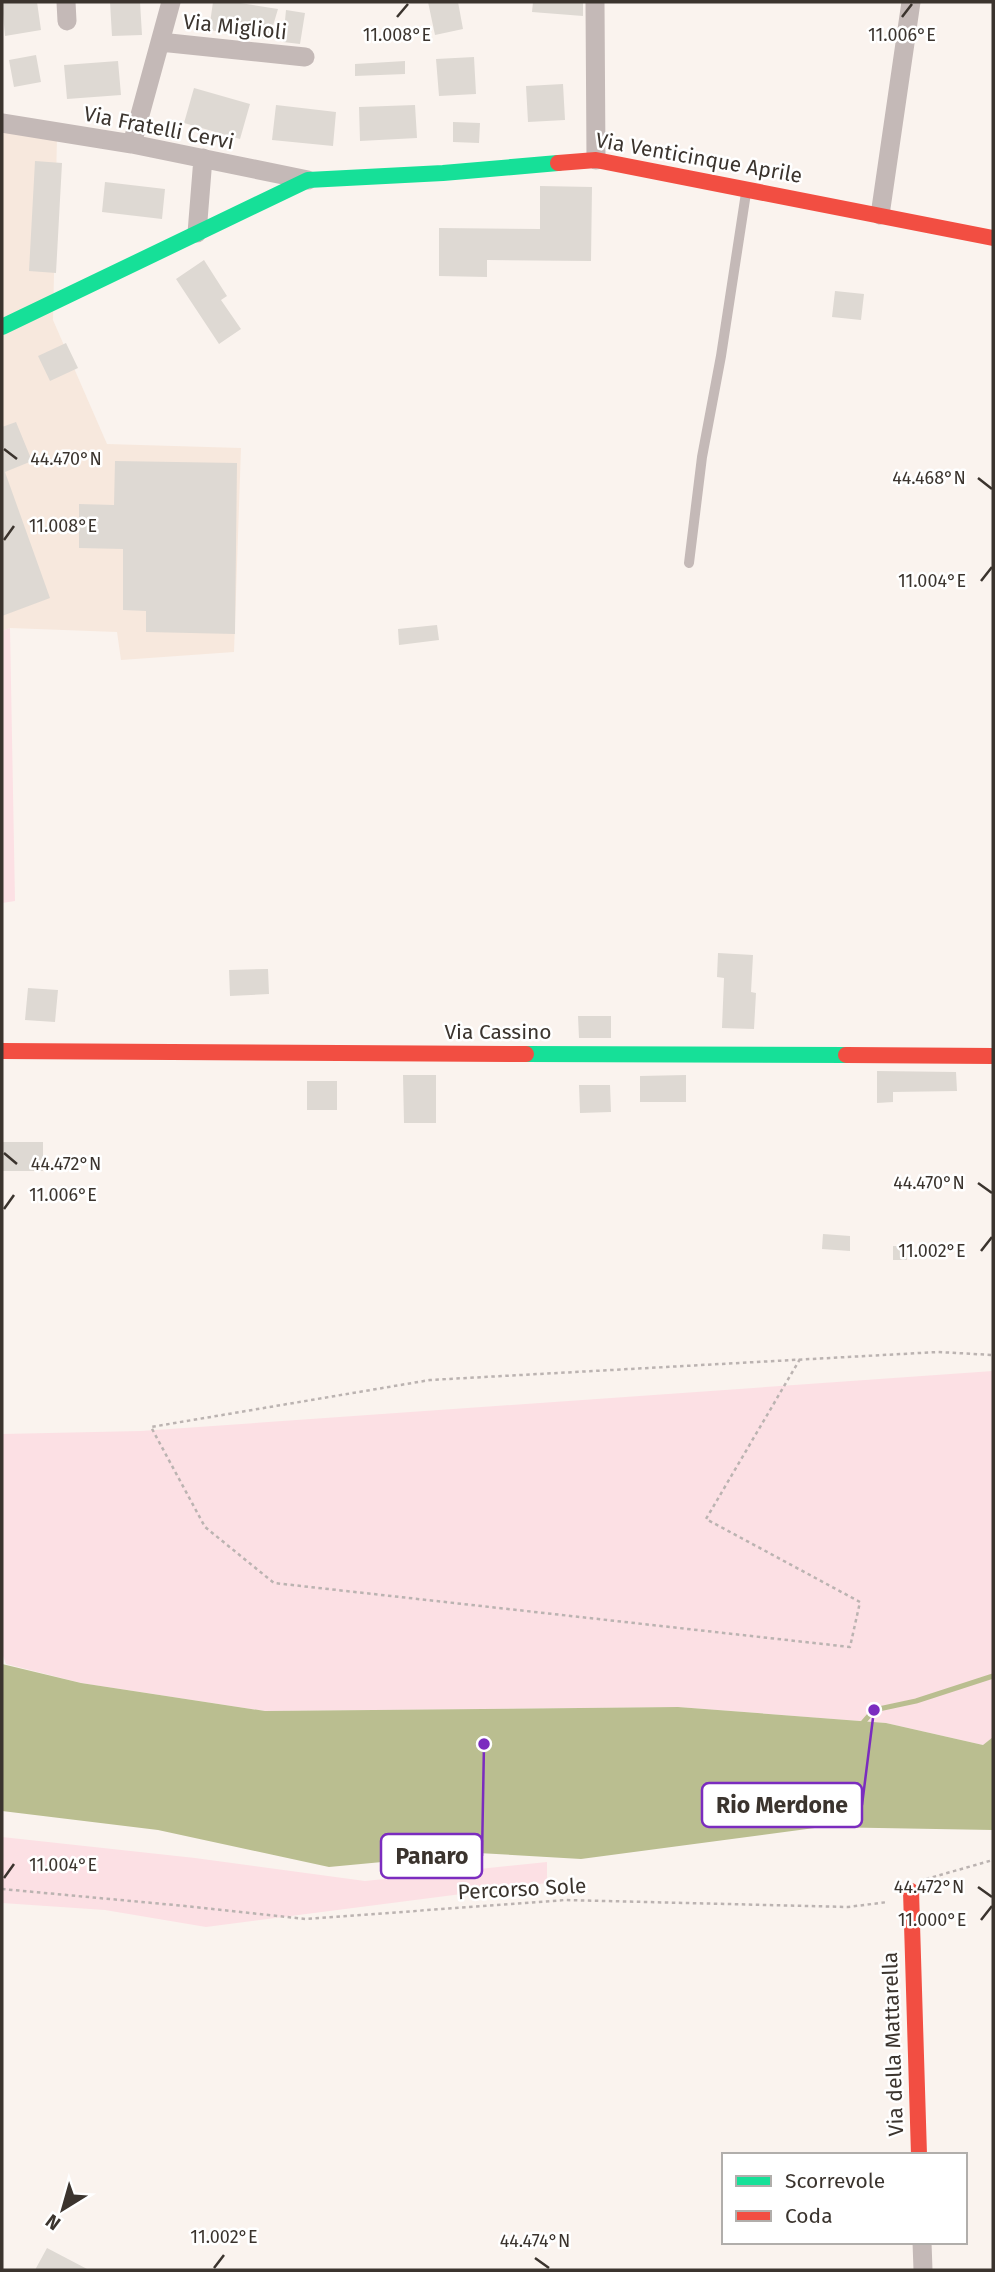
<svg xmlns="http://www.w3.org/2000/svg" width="995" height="2272" font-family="'Fira Sans',sans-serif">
  <rect width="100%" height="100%" fill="#faf3ee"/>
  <!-- built -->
  <path fill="#f7e8dd" d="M2,126l55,11 -4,183 54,124 134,4 -7,204 -113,8 -4,-28 -107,-4 -8,3z"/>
  <!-- green -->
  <path fill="#fce0e4" d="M10,628l5,273 -13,2v-272z
    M993,1371v366l-10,8 -97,-22 -208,-16 -413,4 -184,-28 -75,-19 -4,-11v-219l139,-3z
    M2,1837l193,21 170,23 182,-19v21l-341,44 -101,-17 -103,-7z"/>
  <!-- water -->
  <path fill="#babe90" d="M2,1664l79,19 184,28 413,-4 208,16 97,22 10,-8v93l-171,-3 -241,32 -103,-6 -149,14 -171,-37 -156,-19z"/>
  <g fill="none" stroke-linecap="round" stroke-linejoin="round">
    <!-- stream -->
    <path stroke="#babe90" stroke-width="5" d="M861,1725l13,-15 42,-9 77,-25"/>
  </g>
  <!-- building -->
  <path fill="#ded9d3" d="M2,2h35l4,28 -36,6z
    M110,2h30l2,33 -30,1z
    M213,2h21l44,7 -9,30 -60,-9z
    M428,2h30l5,27 -28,6z
    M533,2h50v14l-51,-4z
    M286,10l19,3 -5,31 -17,-2z
    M36,55l5,27 -27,5 -5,-27z
    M474,57l2,37 -37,2 -3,-37z
    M118,61l3,34 -54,4 -3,-34z
    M405,61v13l-50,2v-12z
    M563,84l2,36 -37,2 -2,-36z
    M194,88l56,16 -10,35 -56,-16z
    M276,105l60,7 -3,34 -61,-6z
    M415,105l2,33 -57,3 -1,-34z
    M453,122l27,1 -1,20 -26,-1z
    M35,161l27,2 -6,110 -27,-2z
    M105,182l60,7 -3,30 -60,-7z
    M540,186l52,1 -1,74 -104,-1v17l-48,-1v-48l101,1z
    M204,260l23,36 -6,4 20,29 -22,15 -43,-65z
    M835,291l29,3 -3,26 -29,-3z
    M66,343l12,25 -28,13 -12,-25z
    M16,422l16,39 -27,11 45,126 -48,18v-189z
    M115,461l122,2 -2,171 -89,-2v-21l-23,-1v-61l-44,-1v-44l35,1z
    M437,625l2,15 -40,5 -1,-16z
    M718,953l35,2 -2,37 5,1 -2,36 -32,-1 2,-50 -7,-1z
    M268,969l1,25 -39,2 -1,-26z
    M28,988l30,2 -3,32 -30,-2z
    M578,1016h33v22h-32z
    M877,1071l79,1 1,19 -64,1v10l-16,1z
    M403,1075h33v48h-32z
    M686,1075v27h-46v-26z
    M307,1081h30v29h-30z
    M579,1085h31l1,27 -31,1z
    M2,1142h41v29h-41z
    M823,1234l27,2v15l-28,-2z
    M893,1246h13l1,14h-14z
    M47,2248l42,22h-54z"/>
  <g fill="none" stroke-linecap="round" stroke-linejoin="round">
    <!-- path -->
    <path stroke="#bbb3b1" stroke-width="2.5" stroke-dasharray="3.5 3.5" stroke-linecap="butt" d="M800,1359l-94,160 154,83 -10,45 -576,-64 -69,-56 -54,-100 279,-47 508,-28 55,3
      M926,1879l67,-19
      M2,1889l183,17 121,13 259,-19 283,7 40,-5"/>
    <!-- lane -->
    <path stroke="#c4b9b7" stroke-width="10" d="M689,563l13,-106 19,-101 25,-163"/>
    <!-- street -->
    <path stroke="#c4b9b7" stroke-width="19" d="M66,2l1,19
      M595,2l1,158
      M160,42l145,15
      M2,123l130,21 176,36
      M132,144l39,-142
      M880,215l31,-213
      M197,233l6,-75
      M922,2242l1,28"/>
    <!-- fast -->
    <path stroke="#16e098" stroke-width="16" d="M2,327l306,-147 135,-7 115,-10
      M526,1054l320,1"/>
    <!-- jam -->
    <path stroke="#f24e42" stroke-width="16" d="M558,163l38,-3 397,78
      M2,1051l524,3
      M846,1055l147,1
      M911,1891l8,264"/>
  </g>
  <!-- ticks -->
  <path fill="none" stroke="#3b342e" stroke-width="2.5" d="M397,17l11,-13M902,17l10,-13M4,449l13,10M978,478l14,11M4,540l10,-14M981,581l11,-14M4,1153l13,11M978,1183l14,10M4,1209l10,-14M981,1251l11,-14M4,1878l10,-14M978,1887l14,10M981,1920l11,-14M535,2258l14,10M214,2268l10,-13"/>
  <g text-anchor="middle" stroke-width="5" stroke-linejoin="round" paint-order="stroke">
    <!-- street labels -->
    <g font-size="21" fill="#3b342e" stroke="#fff">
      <text transform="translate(235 27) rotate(6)" y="7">Via Miglioli</text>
      <text transform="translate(159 128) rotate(11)" y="7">Via Fratelli Cervi</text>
      <text transform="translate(699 158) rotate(10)" y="7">Via Venticinque Aprile</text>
      <text x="498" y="1039">Via Cassino</text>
      <text transform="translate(522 1889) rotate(-3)" y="7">Percorso Sole</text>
      <text transform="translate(893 2044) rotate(-92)" y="7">Via della Mattarella</text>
    </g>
  </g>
  <g font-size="18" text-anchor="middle" fill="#3b342e" stroke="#fff" stroke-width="5" stroke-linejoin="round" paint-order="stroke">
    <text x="397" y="41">11.008°E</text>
    <text x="902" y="41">11.006°E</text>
    <text x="66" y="465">44.470°N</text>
    <text x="929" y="484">44.468°N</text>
    <text x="63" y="532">11.008°E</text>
    <text x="932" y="587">11.004°E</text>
    <text x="66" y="1170">44.472°N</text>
    <text x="929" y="1189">44.470°N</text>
    <text x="63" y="1201">11.006°E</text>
    <text x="932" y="1257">11.002°E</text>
    <text x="63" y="1871">11.004°E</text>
    <text x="929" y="1893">44.472°N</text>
    <text x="932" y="1926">11.000°E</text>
    <text x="224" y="2243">11.002°E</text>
    <text x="535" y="2247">44.474°N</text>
  </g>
  <!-- callouts -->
  <path fill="none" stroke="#7b2cbf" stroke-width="2.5" d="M874 1710L862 1805M484 1744L482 1856"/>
  <g fill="#7b2cbf" stroke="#fff" stroke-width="2.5">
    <circle cx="874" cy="1710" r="7"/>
    <circle cx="484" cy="1744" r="7"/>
  </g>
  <g fill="#fff" stroke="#7b2cbf" stroke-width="2.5">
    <rect x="702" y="1783" width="160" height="44" rx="7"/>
    <rect x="381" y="1834" width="101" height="44" rx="7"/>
  </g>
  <g font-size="23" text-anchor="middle" font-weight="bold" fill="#3b342e">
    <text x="782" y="1813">Rio Merdone</text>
    <text x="432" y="1864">Panaro</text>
  </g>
  <!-- border -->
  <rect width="995" height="2272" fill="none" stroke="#3b342e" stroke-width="7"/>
  <!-- legend -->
  <rect x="722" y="2153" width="245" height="91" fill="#ffffff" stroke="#b1aeab" stroke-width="2"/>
  <rect x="736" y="2176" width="35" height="10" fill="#16e098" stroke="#b1aeab" stroke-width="2"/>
  <text x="785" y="2188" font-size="21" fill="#3b342e">Scorrevole</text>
  <rect x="736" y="2211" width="35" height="10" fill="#f24e42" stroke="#b1aeab" stroke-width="2"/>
  <text x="785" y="2223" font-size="21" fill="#3b342e">Coda</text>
  <!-- north arrow -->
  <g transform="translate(63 2209) rotate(217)" stroke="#ffffff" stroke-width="5" paint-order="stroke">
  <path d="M0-5L12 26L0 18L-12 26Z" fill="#3b342e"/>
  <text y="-10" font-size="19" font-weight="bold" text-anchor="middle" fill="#3b342e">N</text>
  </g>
</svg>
